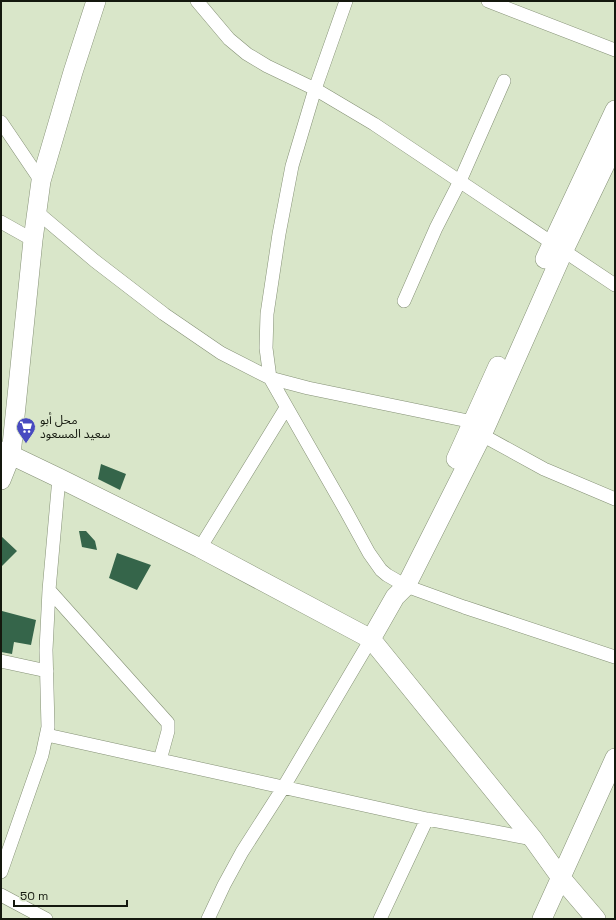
<svg xmlns="http://www.w3.org/2000/svg" width="616" height="920" font-family="'Space Grotesk','Noto Sans Arabic',sans-serif">
  <rect width="100%" height="100%" fill="#d9e6c9"/>
  <!-- building -->
  <path fill="#35654a" d="M101,464l25,10 -6,16 -22,-11z
    M79,531h7l9,10 2,9 -15,-3z
    M1,536l16,15 -16,16z
    M117,553l34,12 -14,25 -28,-12z
    M2,611l34,9 -5,25 -17,-3 -2,12 -11,-2z"/>
  <g fill="none" stroke-linecap="round" stroke-linejoin="round">
    <defs>
      <path id="street" d="M197,1l32,38 18,15 20,12 48,23 59,35 241,161
        M346,1l-31,88 -23,77 -13,68 -12,80 -1,34 4,30 76,133 23,42 12,17 6,5 19,11 58,21 151,50
        M488,1l127,49
        M1,122l40,59
        M37,212l58,49 69,53 57,39 49,25 38,10 165,34
        M1,222l32,18
        M404,301l32,-73 24,-47 44,-100
        M482,435l62,34 71,30
        M200,548l86,-140
        M49,590l119,133v8l-8,29
        M1,661l46,10
        M47,735l380,84 106,20
        M1,872l41,-117 6,-28 -2,-77 3,-60 10,-112
        M1,895l45,24
        M208,919l16,-34 18,-33 41,-64 88,-149
        M380,919l47,-100"/>
      <path id="secondary" d="M545,259l70,-149
        M1,451l10,4 48,23 141,70 171,91 162,200 28,39 35,41
        M456,459l42,-93
        M1,480l10,-25 22,-215 8,-59 32,-109 23,-71
        M371,639l24,-42 11,-11 76,-151 82,-185 51,-106
        M542,919l73,-161"/>
    </defs>
    <!-- street casing -->
    <use href="#street" stroke="#859176" stroke-width="14"/>
    <!-- secondary casing -->
    <use href="#secondary" stroke="#859176" stroke-width="20"/>
    <!-- street -->
    <use href="#street" stroke="#fff" stroke-width="13"/>
    <!-- secondary -->
    <use href="#secondary" stroke="#fff" stroke-width="19"/>
  </g>
  <!-- icons -->
  <defs>
    <symbol id="supermarket-pin" viewBox="-11 -11 22 30"><path d="M0 17L-7.5 6A9.5 9.5 0 1 1 7.5 6Z" fill="#484ac0" stroke="#d9e6c9"/><path d="M-6-5.5h2.5l.6 2H6L4.5 2H-2.5L-4.4-4H-6ZM-1.5 3.2a1.3 1.3 0 1 0 .1 0ZM3 3.2a1.3 1.3 0 1 0 .1 0Z" fill="#fff"/></symbol>
  </defs>
  <g fill-rule="evenodd">
    <use href="#supermarket-pin" x="15" y="416" width="22" height="30"/>
  </g>
  <g text-anchor="middle" stroke-width="4" stroke-linejoin="round" paint-order="stroke">
    <!-- poi labels -->
    <g font-size="12" fill="#14180e" stroke="#d9e6c9" text-anchor="start">
      <text x="40" y="424">محل أبو<tspan x="40" dy="14">سعيد المسعود</tspan></text>
    </g>
  </g>
  <!-- border -->
  <rect width="616" height="920" fill="none" stroke="#14180e" stroke-width="4"/>
  <!-- scale -->
  <path d="M14 900v6h113v-6" fill="none" stroke="#14180e" stroke-width="2"/>
  <text x="20" y="900" font-size="12" fill="#14180e" stroke="#d9e6c9" stroke-width="3" paint-order="stroke">50 m</text>
</svg>
